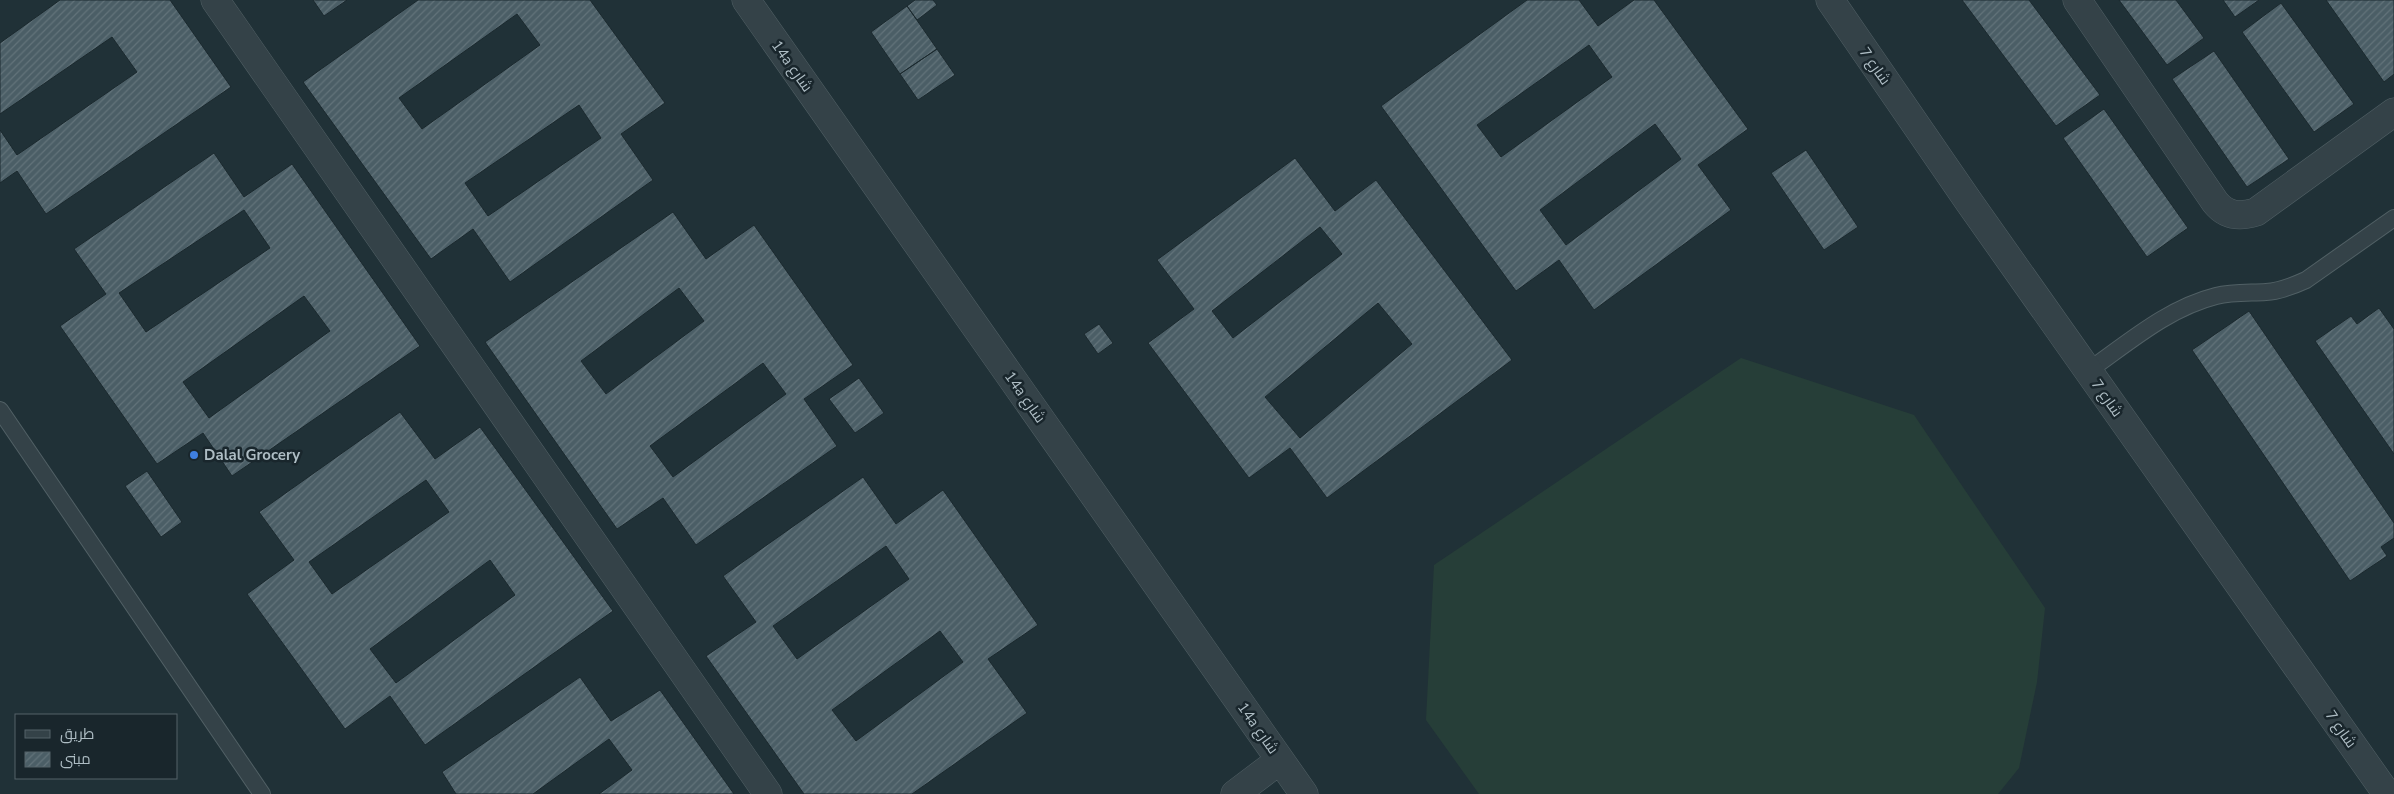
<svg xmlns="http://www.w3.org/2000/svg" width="2394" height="794" font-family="'Nunito Sans',Cairo,sans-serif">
  <defs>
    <pattern id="building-hatch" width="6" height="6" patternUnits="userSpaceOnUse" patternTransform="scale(1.25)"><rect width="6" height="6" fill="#4b5e66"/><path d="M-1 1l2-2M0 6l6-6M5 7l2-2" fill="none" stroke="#62737a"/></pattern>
  </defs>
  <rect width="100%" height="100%" fill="#203137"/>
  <!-- pitch -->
  <path fill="#263e38" d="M1741,358l173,57 131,193 -8,74 -18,86 -21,26h-519l-53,-74 8,-155z"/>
  <!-- building -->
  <path fill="url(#building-hatch)" stroke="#1b292e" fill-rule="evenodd" d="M60,0h110l61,87 -185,127 -29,-43 -17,12v-53l17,25 120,-83 -25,-35 -112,77v-71z
    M313,0h34l-23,16z
    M418,0h172l75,103 -44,31 32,46 -143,102 -37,-53 -42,30 -128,-177zM517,14l23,31 -118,84 -23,-31zM579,105l22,33 -113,78 -23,-33z
    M915,0h18l4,5 -20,15 -10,-14z
    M1527,0h52l19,26 36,-26h20l94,129 -50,36 33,45 -137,100 -35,-50 -43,31 -135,-185zM1589,45l23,32 -111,80 -24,-32zM1655,124l26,35 -115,86 -26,-35z
    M1962,0h67l71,95 -44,31z
    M2119,0h57l28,38 -37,27z
    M2223,0h36l-24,17z
    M2326,0h68v74l-10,8z
    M2281,3l73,101 -40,28 -72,-100z
    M907,6l30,43 -37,25 -29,-42z
    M937,49l18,26 -37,25 -18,-26z
    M2214,51l75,108 -42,28 -75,-108z
    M2104,109l84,119 -41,29 -84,-119z
    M1806,150l52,77 -34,23 -53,-77z
    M214,153l30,44 48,-33 128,182 -188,130 -29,-43 -46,31 -97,-138 46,-32 -32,-45zM244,210l26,38 -124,84 -27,-39zM304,296l26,35 -121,87 -26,-36z
    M1295,158l40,53 41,-31 136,180 -185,138 -37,-50 -41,30 -101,-135 46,-34 -37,-49zM1320,227l22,27 -109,84 -21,-27zM1378,303l34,41 -112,94 -35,-41z
    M673,212l33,47 48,-34 99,140 -49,34 33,47 -141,99 -33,-47 -46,31 -132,-187zM679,288l25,33 -98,73 -25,-33zM763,363l23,31 -113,83 -23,-31z
    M2379,308l15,21v125l-79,-113 36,-25 6,8z
    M2249,311l145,212v15l-13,9 6,9 -37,25 -158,-231z
    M1099,324l14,19 -15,11 -14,-20z
    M859,378l25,35 -29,20 -26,-34z
    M400,412l35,47 45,-32 133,184 -188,134 -35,-49 -45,33 -98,-135 47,-34 -35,-48zM426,480l23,32 -117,82 -23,-32zM490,560l25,35 -119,88 -26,-34z
    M147,471l35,51 -21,15 -36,-51z
    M863,477l33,47 47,-34 95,135 -50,34 39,54 -115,81h-108l-98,-138 50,-34 -33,-46zM886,546l23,33 -112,80 -24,-33zM940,631l23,31 -107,79 -24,-31z
    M580,677l31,44 49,-31 74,104h-135l33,-24 -23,-31 -76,55h-77l-14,-22z"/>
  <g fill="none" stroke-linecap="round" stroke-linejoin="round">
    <defs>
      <path id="service" d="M2088,371c40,-28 80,-63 128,-75 16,-4 33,-3 50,-4 14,-1 27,-6 40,-12l88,-62
        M0,410l262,384"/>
      <path id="minor" d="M215,0l553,794
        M746,0l558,794
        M1830,0l139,202 418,592
        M2077,0l138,202c11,14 25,15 41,10l138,-100
        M1235,794l45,-34"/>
    </defs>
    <!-- service casing -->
    <use href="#service" stroke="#516065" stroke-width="18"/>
    <!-- minor casing -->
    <use href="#minor" stroke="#516065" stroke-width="29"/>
    <!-- service -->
    <use href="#service" stroke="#344248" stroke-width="16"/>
    <!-- minor -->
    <use href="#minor" stroke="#344248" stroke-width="28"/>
  </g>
  <!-- markers -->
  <circle fill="#3f7fe0" stroke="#19262c" stroke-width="2" cx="194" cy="455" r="5"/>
  <g text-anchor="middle" stroke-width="5" stroke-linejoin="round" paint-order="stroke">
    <!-- street labels -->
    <g font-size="15" fill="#aebdc4" stroke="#19262c">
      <text transform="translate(792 66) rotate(55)" y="5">14a شارع</text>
      <text transform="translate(1875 66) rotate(55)" y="5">شارع 7</text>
      <text transform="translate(1025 397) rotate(55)" y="5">14a شارع</text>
      <text transform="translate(2107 398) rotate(55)" y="5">شارع 7</text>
      <text transform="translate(1258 728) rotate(55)" y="5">14a شارع</text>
      <text transform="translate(2341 729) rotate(55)" y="5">شارع 7</text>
    </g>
    <!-- poi labels -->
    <g font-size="15" font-weight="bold" fill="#aebdc4" stroke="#19262c" text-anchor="start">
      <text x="204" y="460">Dalal Grocery</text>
    </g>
  </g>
  <!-- legend -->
  <rect x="15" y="714" width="162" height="65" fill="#19262c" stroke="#556269"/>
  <rect x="25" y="730" width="25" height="8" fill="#344248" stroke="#556269"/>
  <text x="60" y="739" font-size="15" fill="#aebdc4">طريق</text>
  <rect x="25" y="752" width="25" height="15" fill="url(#building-hatch)" stroke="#556269"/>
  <text x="60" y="764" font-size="15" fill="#aebdc4">مبنى</text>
</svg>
